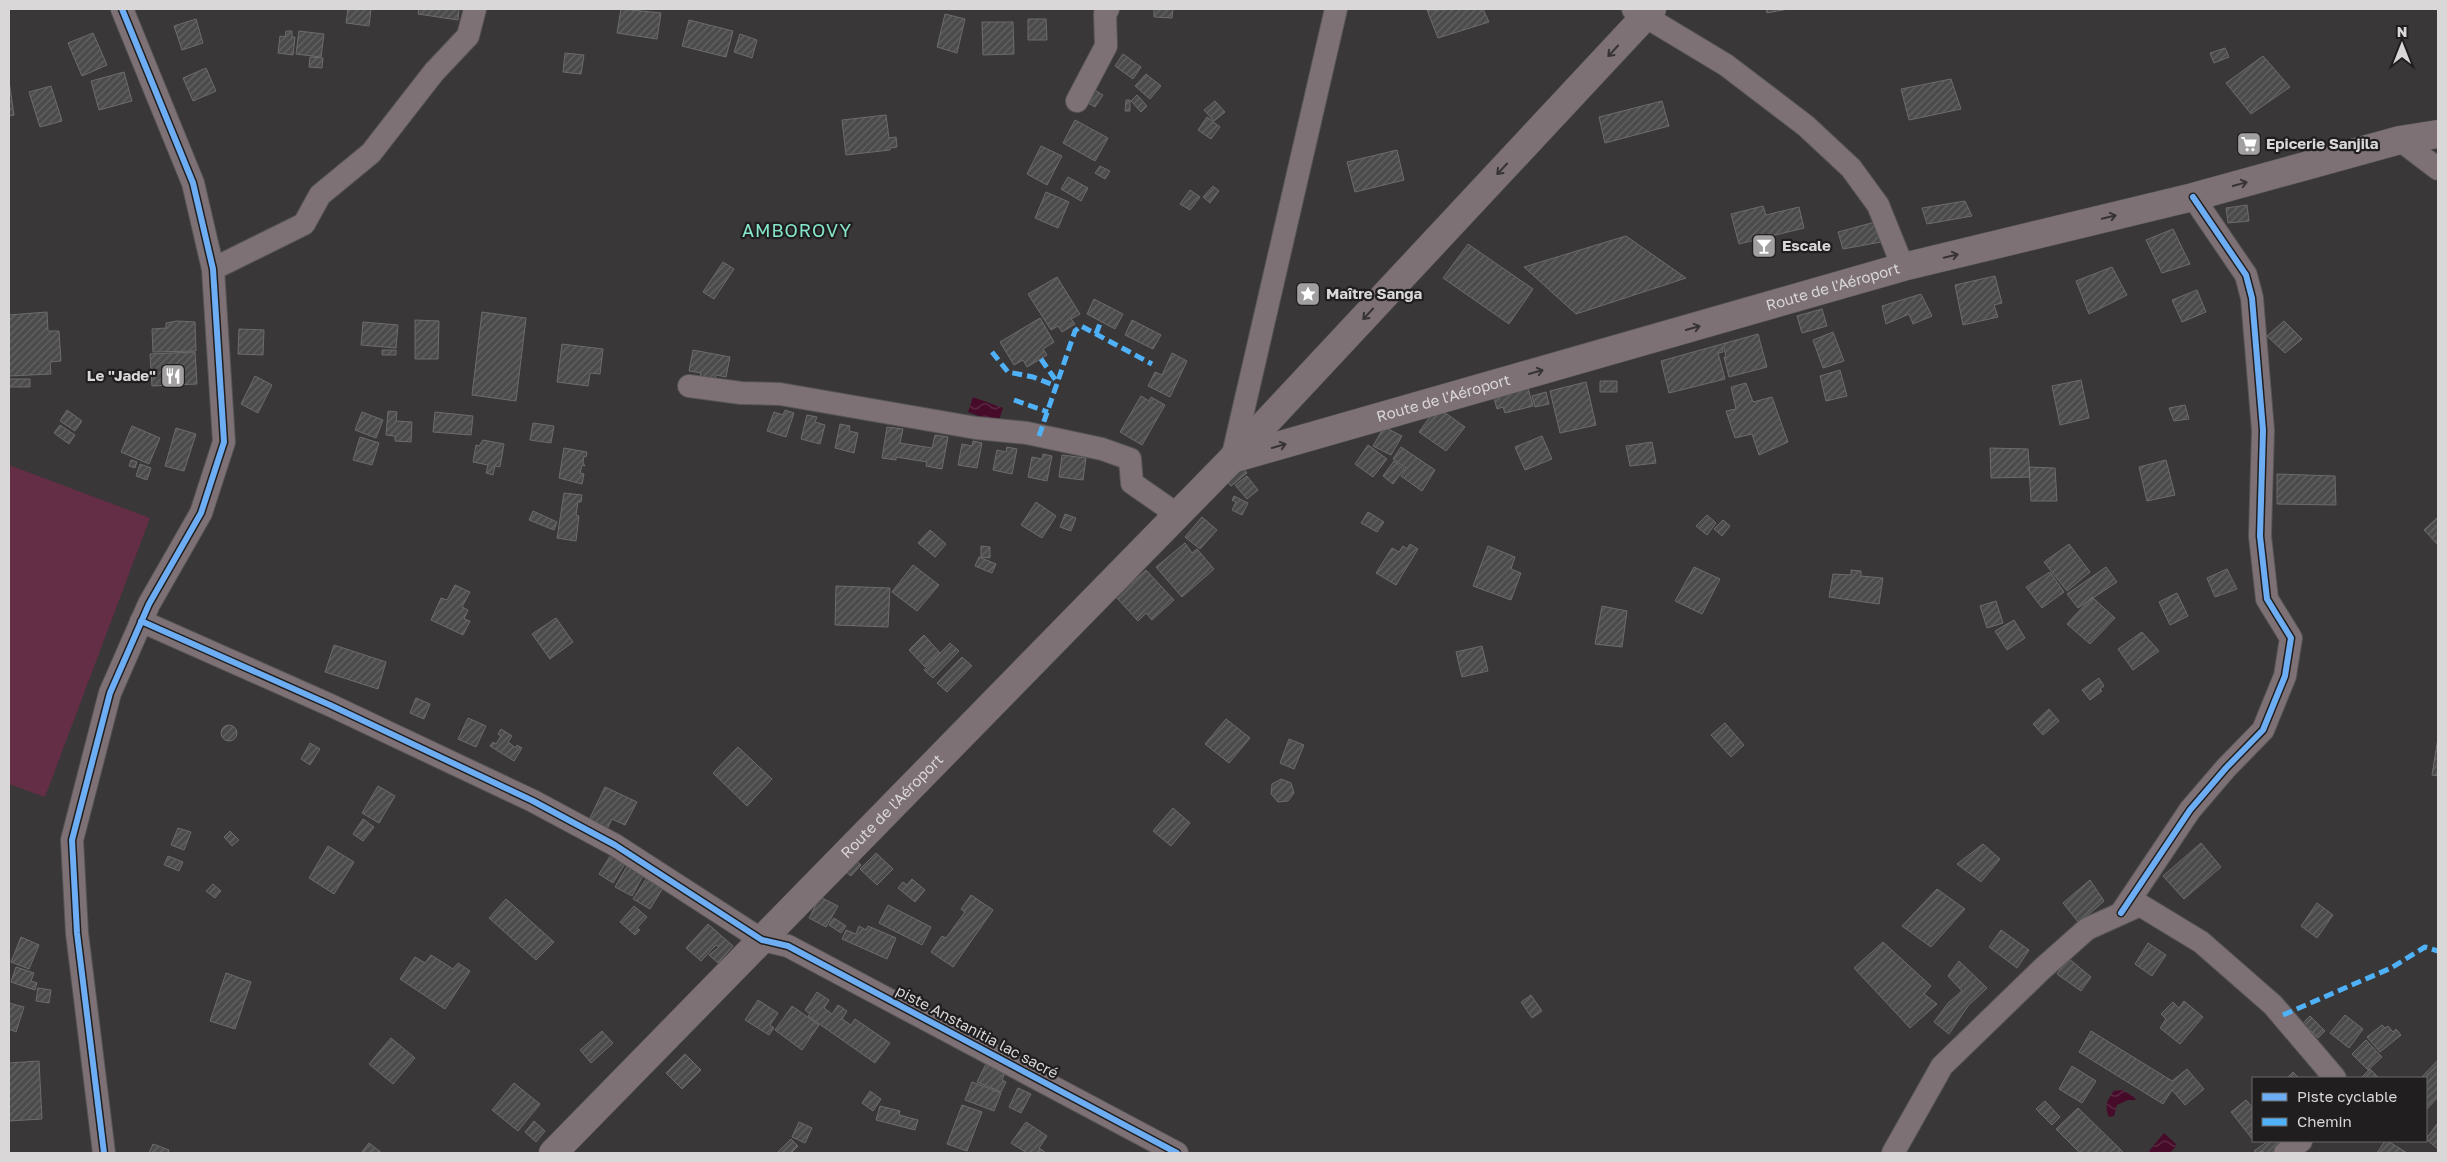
<svg xmlns="http://www.w3.org/2000/svg" width="2447" height="1162" font-family="'Golos Text',sans-serif">
  <defs>
    <pattern id="water-waves" width="16" height="10" patternUnits="userSpaceOnUse" patternTransform="scale(1.25)"><rect width="16" height="10" fill="#450b29"/><path d="M0 5q4-4 8 0t8 0" fill="none" stroke="#5f2e47"/></pattern>
    <pattern id="building-hatch" width="6" height="6" patternUnits="userSpaceOnUse" patternTransform="scale(1.25)"><rect width="6" height="6" fill="#4c4b4b"/><path d="M-1 1l2-2M0 6l6-6M5 7l2-2" fill="none" stroke="#656464"/></pattern>
  </defs>
  <rect width="100%" height="100%" fill="#393738"/>
  <!-- garden -->
  <path fill="#632e46" d="M9,465l141,53 -105,279 -36,-13z"/>
  <!-- water -->
  <path fill="url(#water-waves)" d="M973,397l30,11 -5,15 -30,-11z
    M2122,1090l11,6 3,4h-8l-11,5 -3,11 -5,1c-5,-11 -2,-17 5,-26z
    M2164,1133l13,12 -7,8h-18l-3,-2z"/>
  <!-- building -->
  <path fill="url(#building-hatch)" stroke="#6d6b6c" d="M348,9h23l-2,17 -23,-3z
    M419,9h40l-1,11 -40,-6z
    M621,9l40,4 -4,26 -40,-6z
    M1154,9h19l-1,9 -18,-1z
    M1483,9l6,13 -51,16 -11,-28z
    M1766,9h22l-21,4z
    M945,14l20,5 -8,34 -20,-6z
    M196,19l7,24 -21,7 -8,-24z
    M1028,19h18l1,21h-19z
    M689,20l44,11 -7,26 -44,-11z
    M982,22h31l1,32 -31,1z
    M286,31h6v6h3l-2,18 -15,-2 2,-17 5,1z
    M299,31l25,3 -3,23 -25,-3z
    M93,33l14,32 -25,11 -14,-33z
    M740,34l17,6 -5,18 -18,-6z
    M2225,48l4,9 -15,6 -4,-10z
    M565,53l19,2 -3,19 -18,-2z
    M1123,54l18,13 -8,12 -18,-13z
    M2263,56l27,31 -39,27 -25,-31z
    M310,57l13,1 -1,10 -13,-1z
    M206,68l10,23 -23,10 -10,-23z
    M124,72l8,29 -33,9 -8,-29z
    M1146,74l15,12 -11,13 -15,-13z
    M1951,79l10,30 -52,11 -8,-31z
    M9,81l5,34 -5,1z
    M51,86l11,35 -22,6 -11,-35z
    M1091,88l12,7 -8,12 -12,-7z
    M1137,95l10,11 -6,6 -10,-11z
    M1126,100h4v11h-5z
    M1215,101l10,11 -11,9 -10,-11z
    M1662,101l7,25 -64,17 -6,-26z
    M886,115l3,23 7,-1 1,10 -7,1v2l-44,5 -4,-35z
    M1207,117l13,10 -9,12 -13,-9z
    M1075,120l33,18 -13,23 -32,-18z
    M1041,146l21,10 -15,29 -20,-11z
    M1397,150l7,30 -49,12 -8,-30z
    M1100,166l10,5 -5,8 -10,-6z
    M1068,177l20,11 -7,13 -20,-12z
    M1213,186l6,5 -9,12 -7,-6z
    M1190,190l10,7 -10,13 -10,-6z
    M1046,192l23,10 -11,26 -23,-10z
    M1965,201l7,15 -45,8 -5,-16z
    M2247,205l2,16 -21,2 -2,-15z
    M1763,206l3,9 33,-8 5,21 -65,16 -8,-30z
    M1875,222l6,20 -38,7 -5,-17z
    M2173,229l17,35 -28,9 -16,-33z
    M1626,236l60,42 -110,36 -52,-47z
    M1468,244l65,45 -24,35 -66,-46z
    M723,262l11,7 -20,30 -11,-7z
    M2112,267l15,28 -38,19 -13,-33z
    M1995,276l7,27 -8,2 4,12 -35,8 -8,-40z
    M1057,277l23,37 -9,5 4,5 -13,8 -4,-6 -7,4 -23,-36z
    M2197,290l9,22 -24,10 -10,-22z
    M1921,294l11,22 -19,8 -4,-10 -23,10 -4,-18z
    M1094,299l29,15 -8,15 -28,-15z
    M1822,309l5,17 -25,7 -5,-17z
    M47,312l1,19h11l2,30 -11,1 1,12 -42,2v-61z
    M482,312l44,6 -10,83 -44,-6z
    M1040,318l14,24 -11,7 4,6 -20,12 -4,-7 -9,5 -14,-23z
    M415,320l24,1 -1,38h-23z
    M1132,320l29,15 -8,14 -28,-14z
    M177,321l18,1 1,29 -43,1 -1,-23 14,-1v-5z
    M2284,321l18,18 -17,14 -18,-17z
    M363,322l35,3 -2,23 -35,-3z
    M239,329l25,1 -1,25 -25,-1z
    M1833,332l11,29 -21,7 -10,-28z
    M1758,334l9,33 -38,10 -5,-20h2l-2,-9h-2l1,4 -5,1 7,26 -56,14 -8,-32z
    M562,344l41,5 -3,25 -10,-1 -2,13 -31,-4z
    M382,350h14v5h-14z
    M693,350l37,7 -4,20 -10,-2 -2,6 -15,-2 2,-6 -12,-2z
    M195,352l2,32 -45,2 -2,-32z
    M1172,353l15,8 -17,36 -22,-11 7,-14 7,3z
    M1840,370l7,26 -21,5 -6,-25z
    M255,376l17,9 -14,28 -17,-9z
    M9,379h21v8h-21z
    M2081,380l8,38 -29,7 -8,-39z
    M1526,381l7,25 -28,7 -2,-6 -6,2 -5,-18z
    M1600,381h17v11h-17z
    M1586,382l10,43 -36,8 -10,-42z
    M1746,383l7,19 19,-5 16,45 -29,13 -7,-21 -17,4 -9,-27 10,-2 -5,-22z
    M1546,392l3,12 -14,3 -3,-11z
    M1141,396l8,5 2,-4 14,8 -23,40 -22,-13z
    M2185,405l4,14 -15,2 -5,-13z
    M1437,407l28,20 -19,24 -27,-19z
    M67,410l15,11 -7,10 -15,-10z
    M785,410l9,3 -8,24 -19,-6 7,-19 9,3z
    M388,411l9,1 -1,9 16,1 -1,20 -16,-1v-5l-9,-1z
    M362,412l21,8 -7,18 -21,-8z
    M435,412l38,4 -2,19 -38,-3z
    M807,415l10,2 -2,5 10,3 -5,19 -19,-5z
    M533,423l21,3 -3,17 -21,-3z
    M840,424l10,2 -1,5 9,2 -4,20 -19,-5z
    M60,425l15,10 -6,9 -15,-11z
    M132,426l28,12 -11,26 -28,-12z
    M887,427l16,2 -3,14 32,5 3,-13 13,2 -6,32 -16,-3 1,-4 -31,-5v3l-14,-2z
    M1384,427l18,9 -11,19 -18,-9z
    M176,428l20,6 -12,37 -19,-5z
    M1542,436l10,23 -27,11 -10,-23z
    M360,437l19,6 -7,22 -19,-5z
    M483,440l21,4 -4,23 -5,-1 -2,9 -7,-2 2,-8 -15,-3 3,-17 3,1z
    M973,441l9,2 -5,25 -19,-3 4,-21 10,2z
    M1652,442l4,21 -26,3 -4,-20z
    M1368,445l19,14 -14,18 -18,-13z
    M1007,447l10,2 -5,25 -19,-4 4,-20 9,2z
    M1401,447l34,23 -13,21 -21,-15 5,-8 -13,-9z
    M564,448l23,4 -1,5 -2,-1 -1,7 2,3 -3,-1 -2,8 4,1 -2,10 -23,-6z
    M1990,448l38,1 2,28 -39,1z
    M1043,454l9,2 -5,25 -19,-4 4,-20 10,2z
    M1062,455l24,3 -3,22 -24,-3z
    M131,460l6,2 -2,6 -6,-2z
    M1237,460l10,13 -16,13 -11,-12z
    M2166,460l9,35 -28,6 -8,-34z
    M1394,461l10,8 -11,15 -10,-8z
    M140,464l11,4 -4,12 -11,-4z
    M2029,467l26,1 2,33h-26z
    M2277,474l58,2 1,29 -59,-1z
    M1247,476l11,14 -11,9 -12,-14z
    M564,493l18,2 -1,7h-3l-2,13 3,1 -3,25 -19,-3z
    M1234,496l14,7 -6,12 -10,-5 4,-8 -4,-2z
    M1036,502l20,14 -14,22 -21,-13z
    M533,511l24,11 -3,8 -25,-10z
    M1368,512l16,10 -7,10 -16,-9z
    M1065,514l11,4 -5,13 -11,-4z
    M1707,515l9,8 -9,12 -11,-9z
    M1202,517l15,13 -17,19 -15,-12z
    M2438,517v28l-14,-15z
    M1723,520l7,6 -8,10 -8,-7z
    M930,530l16,14 -11,13 -17,-14z
    M1185,543l7,10 5,-4 17,20 -32,28 -26,-30z
    M1410,544l8,5 -22,36 -20,-12 16,-25 7,4 4,-6 4,3z
    M2069,544l21,28 -23,19 -23,-29z
    M981,546l9,1v11l-9,-1z
    M1488,546l27,11 -4,12 10,4 -10,27 -38,-14z
    M979,557l17,7 -4,9 -17,-7z
    M913,565l26,20 -22,26 -25,-19z
    M1694,567l26,12 -18,35 -27,-13z
    M2106,567l11,15 -39,26 -11,-14z
    M2227,569l10,20 -22,8 -8,-19z
    M1146,570l28,30 -22,20 -6,-7 -8,8 -22,-24z
    M1851,570l10,1v5l22,2 -4,26 -50,-7 4,-23 18,1z
    M2050,572l14,20 -22,16 -16,-21z
    M455,585l15,7 -8,15 6,3 -4,9 6,2 -7,14 -32,-15 10,-22 6,2z
    M836,586l54,2 -2,39 -53,-2z
    M2177,593l11,23 -18,9 -11,-23z
    M2092,597l23,21 -25,26 -23,-20z
    M1996,601l7,22 -16,5 -7,-22z
    M1602,606l25,5 -5,36 -27,-3z
    M556,618l17,24 -23,17 -18,-25z
    M2014,620l11,18 -18,12 -12,-19z
    M2142,632l17,19 -26,19 -15,-21z
    M924,635l16,18 -15,14 -16,-17z
    M950,643l9,8 -26,27 -9,-8z
    M334,645l52,17 -8,27 -53,-17z
    M1482,646l6,25 -26,6 -6,-25z
    M962,657l10,9 -25,26 -10,-9z
    M2099,678l5,8 -4,3 2,2 -12,9 -8,-10z
    M416,698l14,6 -6,15 -14,-6z
    M2049,709l10,12 -16,14 -10,-11z
    M468,718l18,8 -10,21 -18,-8z
    M1226,719l24,19 -21,25 -24,-19z
    M1725,723l19,22 -13,12 -20,-22z
    M221 733a8 8 0 1 1 16 0a8 8 0 1 1-16 0Z
    M501,729l11,7 -4,6 8,6 1,-3 5,3 -8,13 -24,-15 3,-4 3,2 5,-8 -3,-2z
    M2438,738v38l-6,-1z
    M1289,739l15,6 -10,24 -14,-6z
    M310,743l10,6 -10,16 -9,-6z
    M738,747l34,32 -25,27 -34,-33z
    M1281,779l10,4 3,10 -6,8 -10,1 -7,-8 1,-10z
    M378,786l17,10 -16,27 -17,-10z
    M605,787l32,15 -12,23 -13,-6 -6,12 -18,-9z
    M1173,808l17,15 -19,23 -18,-15z
    M363,819l11,8 -11,14 -10,-7z
    M178,828l13,4 -7,18 -13,-5z
    M230,831l9,9 -7,6 -8,-9z
    M2201,843l20,24 -37,32 -21,-23z
    M1983,844l17,15 -19,23 -24,-18z
    M328,846l26,16 -20,32 -25,-16z
    M614,850l14,9 -15,24 -14,-9z
    M876,853l17,16 -16,16 -17,-16z
    M168,856l15,6 -4,9 -15,-6z
    M850,856l11,9 -10,11 -11,-9z
    M630,861l16,9 -14,26 -17,-9z
    M650,873l16,10 -16,26 -17,-10z
    M912,879l13,11 -10,12 -17,-14 5,-6 4,3z
    M2090,880l14,21 -25,22 -16,-20z
    M213,884l8,7 -6,7 -9,-7z
    M1937,889l28,20 -34,38 -29,-21z
    M971,895l22,15 -40,57 -22,-15 11,-16 4,2 19,-26 -4,-3z
    M820,897l18,9 -12,21 -17,-9z
    M506,899l48,43 -18,18 -47,-42z
    M2317,903l16,12 -16,23 -16,-12z
    M888,905l43,22 -9,18 -43,-22z
    M634,906l13,11 -10,11 3,2 -5,5 -15,-13z
    M834,918l12,8 -5,7 -12,-8z
    M708,924l25,22 -15,17 -9,-8 10,-8 -3,-2 -15,16 -15,-13z
    M859,926l7,4 2,-4 28,12 -9,21 -45,-20 4,-9 10,4z
    M2001,930l28,20 -12,18 -28,-21z
    M21,937l18,8 -10,24 -18,-7z
    M1883,942l48,44 -7,8 13,10 -27,24 -56,-60z
    M2148,943l18,12 -14,21 -17,-12z
    M431,955l22,14 5,-6 12,8 -25,38 -45,-30 15,-22 10,6z
    M2068,958l23,19 -10,14 -24,-17z
    M1959,961l28,27 -19,18 -19,28 -15,-12 14,-19 14,-12 -14,-15z
    M16,967l18,6 -3,8 6,2 -2,7 -24,-8z
    M226,973l25,9 -16,47 -25,-8z
    M38,988l13,2 -2,13 -13,-2z
    M817,992l12,8 -5,8 8,6 6,-9 9,6 -5,8 9,6 4,-6 35,24 -15,20 -67,-47 2,-2 -5,-4z
    M1531,995l11,16 -10,7 -11,-16z
    M758,1000l20,13 -8,12 4,3 -5,7 -24,-15z
    M2184,1001l19,16 -23,27 -20,-16 6,-9 -5,-5 12,-12 6,6z
    M9,1003l15,4 -8,25 -7,-3z
    M792,1006l27,19 -17,25 -27,-20z
    M2345,1015l18,14 -14,19 -19,-15z
    M2310,1016l15,15 -7,7 -15,-15z
    M2382,1025l3,3 3,-2 5,6 3,-3 5,6 -21,17 -13,-15z
    M602,1031l11,12 -22,20 -11,-13z
    M2091,1031l81,50 15,-12 17,20 -19,16 -13,-15 -9,14 -84,-52z
    M391,1038l24,20 -22,26 -24,-20z
    M2366,1040l16,17 -14,13 -16,-16z
    M685,1054l16,16 -19,19 -16,-16z
    M2438,1060v37l-12,13v-32h-5z
    M39,1061l3,58 -33,2v-58z
    M986,1064l19,9 -3,7 4,2 -5,10 -24,-10z
    M2072,1066l24,15 -14,22 -23,-14z
    M2370,1069l9,9h-18z
    M2293,1072l6,6h-12z
    M972,1082l29,11 -7,18 -29,-11z
    M514,1083l26,21 -22,27 -26,-21z
    M1018,1088l13,6 -10,19 -12,-6z
    M870,1091l11,8 -8,12 -11,-8z
    M2246,1100l7,8v32l-22,-28z
    M2045,1101l15,16 -8,8 -16,-16z
    M962,1105l20,7 -15,39 -20,-7z
    M880,1106l20,5 -1,4 19,5 -3,10 -39,-10z
    M2078,1108l46,45h-44l-24,-24z
    M534,1121l11,10 -9,11 -11,-10z
    M799,1122l13,6 -7,15 -13,-6z
    M1026,1122l21,14 -8,12 7,5h-19l-16,-10z
    M2437,1124l1,1v24l-12,-10z
    M791,1139l7,7 -7,7h-14z
    M2268,1141h11l3,4 -11,8h-7l-1,-2 -6,2 -3,-2z
    M2385,1141h3l19,12h-30z
    M369,1143l13,10h-21z
    M153,1144l16,6 -1,3h-19z"/>
  <g fill="none" stroke-linecap="round" stroke-linejoin="round">
    <defs>
      <path id="minor" d="M1633,9l93,56 80,61 45,42 27,37 25,62
        M1077,101l29,-55 -1,-32 3,-5
        M2400,140l38,29
        M213,269l91,-45 16,-29 51,-42 63,-81 34,-36 7,-27
        M689,386l52,7 39,1 196,34 51,5 75,16 28,10 2,24 46,32
        M1232,459l104,-450
        M141,621l189,84 203,96 82,44 147,95 26,6 389,207
        M2121,913l69,-103 36,-42 37,-38 22,-54 6,-38 -24,-39 -7,-63 3,-106 -11,-132 -6,-23 -53,-78
        M104,1153l-27,-220 -5,-93 38,-147 39,-89 52,-91 23,-71 -11,-173 -20,-86 -71,-174
        M1893,1153l49,-87 100,-97 45,-40 53,-24 61,37 72,63 62,73
        M2285,1153l16,-12"/>
      <g id="major">
        <path id="s1" d="M1232,459l671,-192 290,-70 207,-57 38,-6"/>
        <path id="s2" d="M553,1153l679,-694 420,-450"/>
      </g>
    </defs>
    <!-- minor casing -->
    <use href="#minor" stroke="#565455" stroke-width="24"/>
    <!-- major casing -->
    <use href="#major" stroke="#565455" stroke-width="29"/>
    <!-- minor -->
    <use href="#minor" stroke="#7d7175" stroke-width="22"/>
    <!-- major -->
    <use href="#major" stroke="#7d7175" stroke-width="28"/>
    <!-- quiet -->
    <path stroke="#4fb1f8" stroke-width="5" stroke-dasharray="10 5" stroke-linecap="butt" d="M1096,334l5,-13
      M992,352l16,20 25,5 23,9
      M1041,359l16,23
      M1014,400l34,12
      M1039,436l36,-105 6,-5 71,38
      M2283,1015l108,-47 34,-21 13,4"/>
    <defs>
      <path id="cycleway" d="M141,621l189,84 203,96 82,44 147,95 26,6 389,207
        M2121,913l69,-103 36,-42 37,-38 22,-54 6,-38 -24,-39 -7,-63 3,-106 -11,-132 -6,-23 -53,-78
        M104,1153l-27,-220 -5,-93 38,-147 39,-89 52,-91 23,-71 -11,-173 -20,-86 -71,-174"/>
    </defs>
    <!-- cycleway casing -->
    <use href="#cycleway" stroke="#201e1f" stroke-width="9"/>
    <!-- cycleway -->
    <use href="#cycleway" stroke="#6dadf4" stroke-width="6"/>
  </g>
  <!-- one-way arrows -->
  <defs><path id="oneway-shaft" d="M-6 0H5M1.5-3L5.5 0L1.5 3" fill="none" stroke-width="1.6" stroke-linecap="round" stroke-linejoin="round" transform="scale(1.25)"/></defs>
  <g stroke="#373334">
    <use href="#oneway-shaft" transform="translate(1613 51) rotate(133)"/>
    <use href="#oneway-shaft" transform="translate(1502 169) rotate(133)"/>
    <use href="#oneway-shaft" transform="translate(2240 184) rotate(-15)"/>
    <use href="#oneway-shaft" transform="translate(2109 217) rotate(-14)"/>
    <use href="#oneway-shaft" transform="translate(1951 256) rotate(-14)"/>
    <use href="#oneway-shaft" transform="translate(1368 314) rotate(133)"/>
    <use href="#oneway-shaft" transform="translate(1693 328) rotate(-16)"/>
    <use href="#oneway-shaft" transform="translate(1536 372) rotate(-16)"/>
    <use href="#oneway-shaft" transform="translate(1279 446) rotate(-16)"/>
  </g>
  <!-- icons -->
  <defs>
    <symbol id="supermarket-square" viewBox="-11 -11 22 22"><rect x="-9" y="-9" width="18" height="18" rx="4" fill="#a19f9f" stroke="#201e1f"/><path d="M-6-5.5h2.5l.6 2H6L4.5 2H-2.5L-4.4-4H-6ZM-1.5 3.2a1.3 1.3 0 1 0 .1 0ZM3 3.2a1.3 1.3 0 1 0 .1 0Z" fill="#fff"/></symbol>
    <symbol id="bar-square" viewBox="-11 -11 22 22"><rect x="-9" y="-9" width="18" height="18" rx="4" fill="#a19f9f" stroke="#201e1f"/><path d="M-6-5H6L.8 .8V4.5H3.5V6h-7V4.5H-.8V.8Z" fill="#fff"/></symbol>
    <symbol id="sight-square" viewBox="-11 -11 22 22"><rect x="-9" y="-9" width="18" height="18" rx="4" fill="#a19f9f" stroke="#201e1f"/><path d="M0-6L1.8-2.2L6-1.7L2.9 1.2L3.7 5.4L0 3.3L-3.7 5.4L-2.9 1.2L-6-1.7L-1.8-2.2Z" fill="#fff"/></symbol>
    <symbol id="restaurant-square" viewBox="-11 -11 22 22"><rect x="-9" y="-9" width="18" height="18" rx="4" fill="#a19f9f" stroke="#201e1f"/><path d="M-5-6h1v4h1v-4h1v4h1v-4h1v5L-1.5 .5V6h-2V.5L-5-1ZM5-6V6H3V1.5H1.5Q1.5-4 5-6Z" fill="#fff"/></symbol>
  </defs>
  <g fill-rule="evenodd">
    <use href="#supermarket-square" x="2235" y="130" width="28" height="28"/>
    <use href="#bar-square" x="1750" y="232" width="28" height="28"/>
    <use href="#sight-square" x="1294" y="280" width="28" height="28"/>
    <use href="#restaurant-square" x="159" y="362" width="28" height="28"/>
  </g>
  <g text-anchor="middle" stroke-width="4.5" stroke-linejoin="round" paint-order="stroke">
    <!-- poi labels -->
    <g font-size="15" font-weight="bold" fill="#d9d7d7" stroke="#201e1f" text-anchor="start">
      <text x="2266" y="149">Epicerie Sanjila</text>
      <text x="1782" y="251">Escale</text>
      <text x="1326" y="299">Maître Sanga</text>
      <text x="156" y="381" text-anchor="end">Le "Jade"</text>
    </g>
    <!-- street labels -->
    <g font-size="15" fill="#d9d7d7" stroke="#201e1f">
      <text dy="5" stroke="none"><textPath href="#s1" startOffset="625">Route de l'Aéroport</textPath></text>
      <text dy="5" stroke="none"><textPath href="#s1" startOffset="220">Route de l'Aéroport</textPath></text>
      <text dy="5" stroke="none"><textPath href="#s2" startOffset="485">Route de l'Aéroport</textPath></text>
      <text transform="translate(977 1032) rotate(28)" y="5">piste Anstanitia lac sacré</text>
    </g>
    <!-- quarter labels -->
    <g font-size="18" letter-spacing="1" fill="#84e5cb" stroke="#201e1f">
      <text x="797" y="237">AMBOROVY</text>
    </g>
  </g>
  <!-- border -->
  <rect width="2447" height="1162" fill="none" stroke="#d9d7d7" stroke-width="20"/>
  <!-- legend -->
  <rect x="2252" y="1077" width="175" height="65" fill="#201e1f" stroke="#6a6869"/>
  <rect x="2262" y="1093" width="25" height="8" fill="#6dadf4" stroke="#6a6869"/>
  <text x="2297" y="1102" font-size="15" fill="#d9d7d7">Piste cyclable</text>
  <rect x="2262" y="1118" width="25" height="8" fill="#4fb1f8" stroke="#6a6869"/>
  <text x="2297" y="1127" font-size="15" fill="#d9d7d7">Chemin</text>
  <!-- north arrow -->
  <g transform="translate(2402 45)" stroke="#201e1f" stroke-width="4" paint-order="stroke">
  <path d="M0-4L9 19L0 12L-9 19Z" fill="#d9d7d7"/>
  <text y="-8" font-size="14" font-weight="bold" text-anchor="middle" fill="#d9d7d7">N</text>
  </g>
</svg>
